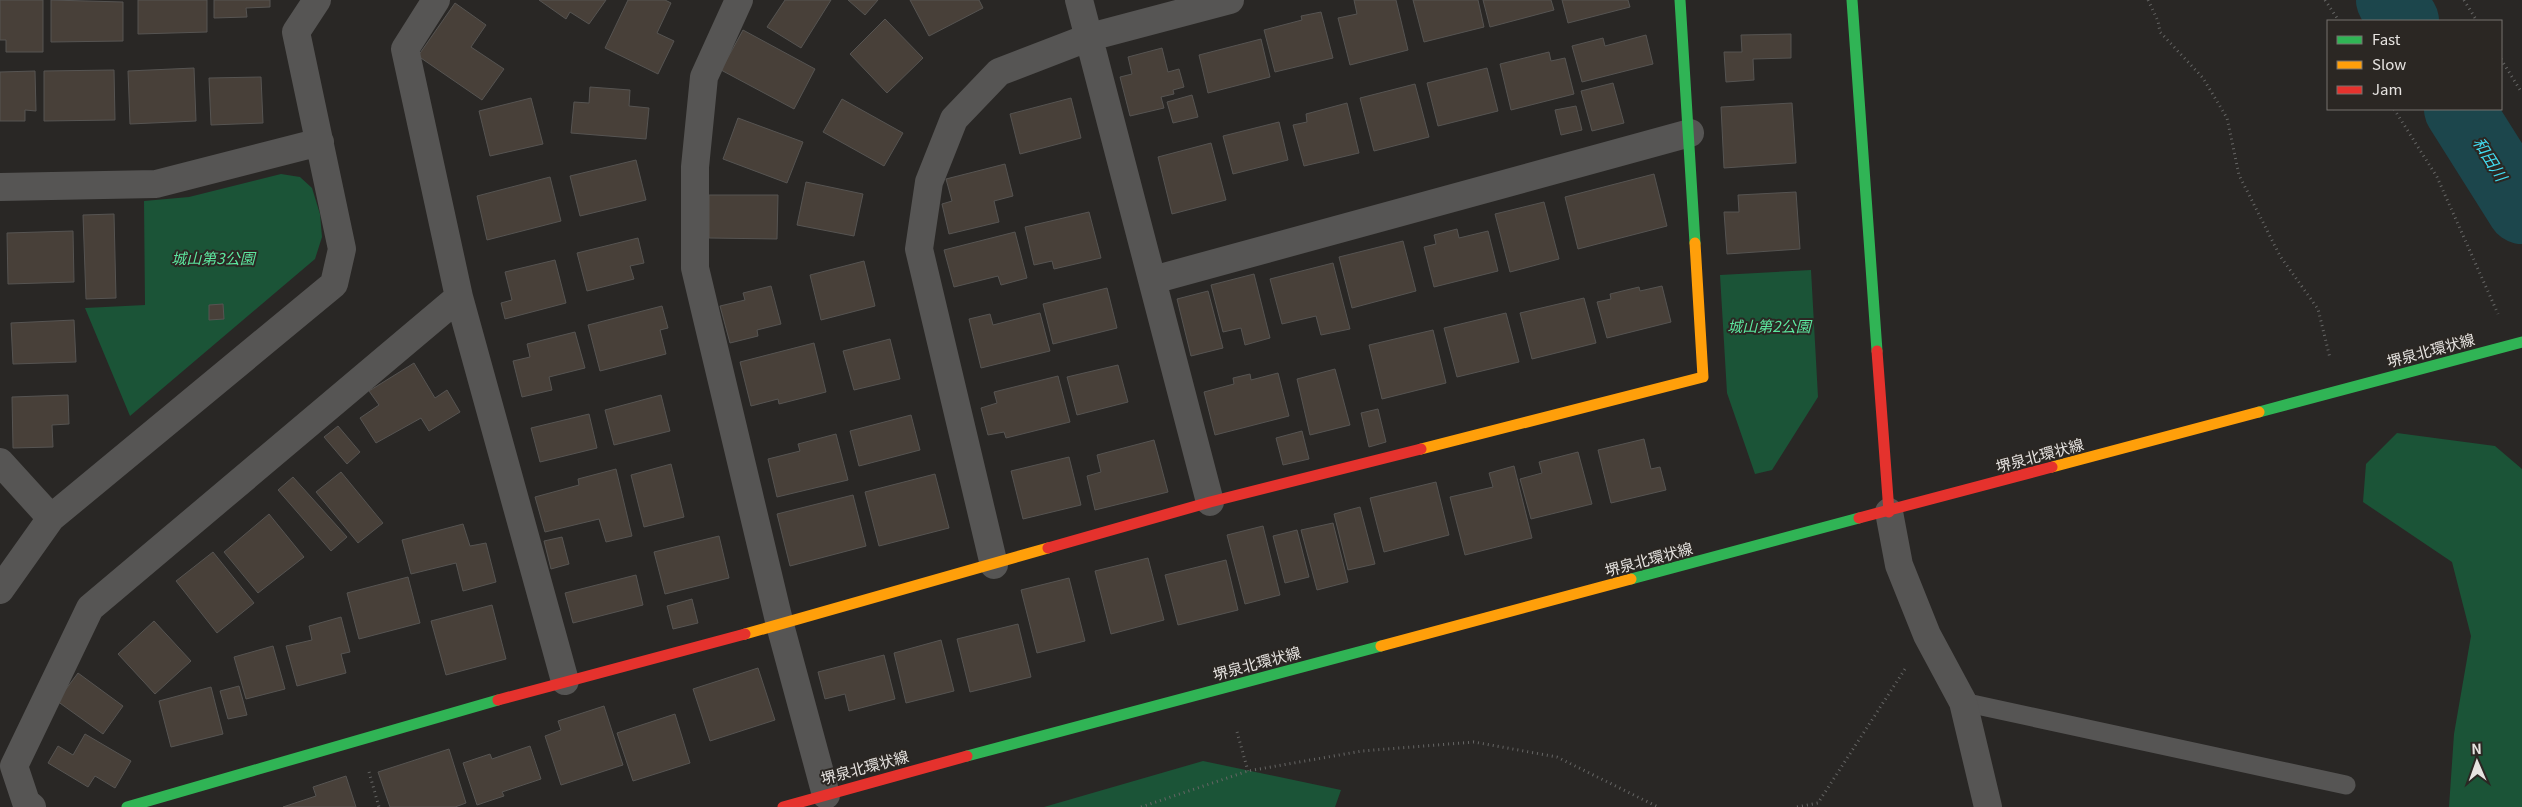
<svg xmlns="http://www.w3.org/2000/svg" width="2522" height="807" font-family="Georgia,'Noto Sans JP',serif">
  <rect width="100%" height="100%" fill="#292725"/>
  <!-- green -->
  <path fill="#1b5437" d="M281,174l19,3 12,11 8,26 2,23 -7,22 -185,157 -45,-108 60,-3 -1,-104 45,-4z
    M1811,270l7,127 -46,73 -17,4 -28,-81 -7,-118z
    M2397,433l98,13 27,23v338h-73l5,-73 17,-98 -19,-74 -89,-60 3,-38z
    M1203,761l138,29 -6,17h-291z"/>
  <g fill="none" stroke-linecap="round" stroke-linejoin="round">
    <!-- river -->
    <path stroke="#1c464c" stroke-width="70" d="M2391,0l13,21
      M2459,109l63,100"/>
  </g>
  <!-- building -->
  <path fill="#484039" stroke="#565452" d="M0,0h43v52h-37v-12h-6z
    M51,0l72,2v39l-72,1z
    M138,0h69v32l-69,2z
    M214,0h56v7l-24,1 1,9 -33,1z
    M539,0h67l-17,24 -19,-12 -4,7z
    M628,0h37l6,3 -14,30 17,8 -16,33 -53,-26z
    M785,0h46l-30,48 -34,-21z
    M848,0h30l-13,15z
    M910,0h69l4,8 -54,28z
    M1354,0h42l12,50 -58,15 -12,-47 19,-4z
    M1413,0h65l6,27 -60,15z
    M1483,0h68l3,10 -64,17z
    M1562,0h66l2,7 -62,16z
    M455,3l31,22 -15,22 33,22 -22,31 -64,-44z
    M1321,12l12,46 -58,14 -11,-42 38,-10 -1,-4z
    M885,19l38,39 -36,35 -37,-39z
    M743,30l72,39 -21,40 -73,-39z
    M1791,34v24l-38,1 1,21 -28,2 -2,-30h18l-1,-17z
    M1646,35l7,29 -71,18 -10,-36 31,-8 2,8z
    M1261,39l9,38 -62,16 -9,-38z
    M1162,48l6,24 11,-3 5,18 -11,3 1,4 -13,3 3,11 -34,8 -10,-39 12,-3 -4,-17z
    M1549,52l2,9 14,-3 9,36 -63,16 -11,-46z
    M194,68l2,53 -66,3 -2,-53z
    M1487,68l11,43 -60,15 -11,-43z
    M114,70l1,50 -71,1v-50z
    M35,71l1,40 -11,-1v11h-25v-49z
    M261,77l2,46 -52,2 -2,-47z
    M1613,83l11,40 -32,8 -11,-40z
    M1415,84l14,53 -55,14 -14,-53z
    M590,87l40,3 -1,16 20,2 -3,31 -75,-6 3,-31 15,1z
    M1192,95l6,22 -25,6 -6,-21z
    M531,98l12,46 -53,12 -11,-45z
    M1071,98l10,40 -61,16 -10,-40z
    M842,99l61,34 -19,33 -61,-34z
    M1347,103l12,50 -55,13 -11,-41 14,-3 -1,-8z
    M1792,103l4,60 -72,5 -3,-61z
    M1576,106l6,24 -21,5 -6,-25z
    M738,118l65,24 -16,41 -64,-24z
    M1279,122l9,38 -55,14 -10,-38z
    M1211,143l15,57 -54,14 -14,-57z
    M636,160l10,40 -66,16 -10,-40z
    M1005,164l8,32 -19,5 5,21 -50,12 -7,-30 10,-3 -6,-22z
    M1654,174l13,52 -89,23 -13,-52z
    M550,177l11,44 -74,19 -10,-44z
    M806,182l57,12 -9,42 -57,-11z
    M1796,192l4,57 -73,5 -3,-42h15l-1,-17z
    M709,195h69l-1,44 -68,-1z
    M1544,202l15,57 -49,13 -15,-58z
    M1089,212l12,46 -47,11 -2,-8 -18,4 -9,-38z
    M114,214l2,84 -30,1 -3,-84z
    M1457,229l2,9 29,-7 10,40 -64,16 -10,-40 12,-3 -2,-9z
    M73,231l1,51 -66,2 -1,-51z
    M1015,232l12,46 -26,7 -3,-9 -44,11 -10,-37z
    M638,238l6,25 -14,3 4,13 -47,12 -10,-38z
    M1403,241l13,50 -64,17 -13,-51z
    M555,260l11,43 -61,16 -4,-16 11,-3 -7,-28z
    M864,261l11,45 -54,14 -11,-45z
    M1333,263l17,66 -29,6 -5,-19 -34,8 -12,-45z
    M1254,274l16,64 -25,7 -4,-17 -18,4 -12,-47z
    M771,286l10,38 -24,6 1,6 -28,7 -10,-37 25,-6 -2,-7z
    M1662,286l9,36 -64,16 -10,-36 14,-3 -1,-5 29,-7 1,4z
    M1107,288l10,40 -64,16 -10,-40z
    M1208,291l15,57 -32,8 -14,-57z
    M1584,298l12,45 -64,16 -12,-46z
    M223,304l1,15 -15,1v-15z
    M662,306l6,22 -8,2 6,24 -66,17 -12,-46z
    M1040,313l10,38 -69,17 -12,-49 21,-5 3,11z
    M1506,313l13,49 -62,15 -13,-49z
    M74,320l2,42 -63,2 -2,-41z
    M1433,330l13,53 -64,16 -13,-54z
    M575,332l10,36 -36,9 3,13 -30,7 -9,-36 17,-4 -3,-13z
    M890,339l10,40 -46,11 -11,-39z
    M814,343l12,49 -47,12 -1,-5 -27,7 -11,-44z
    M414,363l21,35 12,-8 13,22 -31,19 -8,-13 -45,25 -16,-25 19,-13 -10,-14z
    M1118,365l10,37 -51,13 -10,-38z
    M1335,369l15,56 -40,10 -13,-56z
    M1278,373l11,43 -74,19 -11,-43 30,-8 -1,-6 17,-4 1,6z
    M1058,376l12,46 -64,16 -2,-6 -16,3 -7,-27 16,-5 -3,-11z
    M68,395l1,29 -17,1 1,22 -40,1 -1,-51z
    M661,395l9,36 -56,14 -9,-35z
    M1378,409l8,33 -17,5 -8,-34z
    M589,414l8,34 -57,14 -9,-34z
    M911,415l9,35 -61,16 -9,-35z
    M338,426l22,26 -13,12 -23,-27z
    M1302,431l7,28 -26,6 -7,-27z
    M836,434l12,46 -71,17 -9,-38 32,-8 -2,-7z
    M1644,439l7,30 9,-2 6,23 -55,13 -13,-53z
    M1154,440l14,52 -73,18 -8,-34 14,-4 -4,-17z
    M1578,452l14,52 -61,15 -11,-40 22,-6 -3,-11z
    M1069,457l12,48 -58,14 -12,-48z
    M671,464l13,53 -40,10 -13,-52z
    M1514,466l18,72 -67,17 -15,-58 43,-10 -4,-14z
    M616,469l16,67 -26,6 -7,-23 -54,13 -10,-35 44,-12 -1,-6z
    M341,472l42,51 -25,20 -42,-51z
    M935,474l14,54 -70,18 -14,-54z
    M293,477l54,60 -16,14 -53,-61z
    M1436,482l13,53 -65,17 -14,-54z
    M853,495l13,51 -76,20 -13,-52z
    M1360,507l15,57 -27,6 -14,-56z
    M269,514l35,43 -46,36 -34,-41z
    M1333,523l15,59 -31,8 -16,-60z
    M463,524l7,22 16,-3 10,39 -33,9 -7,-28 -45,11 -9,-34z
    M1263,526l17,69 -35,9 -18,-69z
    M1297,530l12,47 -24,6 -12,-47z
    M719,536l10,42 -64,16 -11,-42z
    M562,537l7,27 -18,5 -7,-28z
    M213,552l41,51 -37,30 -41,-52z
    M1148,558l16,62 -53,14 -16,-63z
    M1226,560l12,50 -60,15 -13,-50z
    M636,575l7,30 -70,18 -8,-30z
    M408,577l12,46 -61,16 -12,-46z
    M1069,578l16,63 -48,12 -16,-63z
    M692,599l6,24 -25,6 -6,-23z
    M492,605l14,54 -60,16 -15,-54z
    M341,617l9,35 -9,2 5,19 -49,13 -11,-40 26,-6 -3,-14z
    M154,621l37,40 -36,33 -37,-40z
    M1018,624l13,53 -61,15 -13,-53z
    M941,640l13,51 -48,12 -12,-50z
    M273,646l12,43 -39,10 -12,-42z
    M884,655l11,44 -46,12 -4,-17 -20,5 -7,-27z
    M758,668l17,52 -65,21 -17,-52z
    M78,673l45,33 -20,28 -46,-33z
    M239,686l8,29 -19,4 -8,-28z
    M211,687l12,47 -52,13 -12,-46z
    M604,706l19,59 -62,20 -16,-49 16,-6 -3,-9z
    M675,714l15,49 -57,18 -16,-48z
    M85,734l46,27 -16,27 -20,-12 -7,11 -40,-24 10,-17 15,9z
    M530,746l11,33 -39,13 2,4 -27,9 -14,-42 27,-9 2,5z
    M449,749l17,54 -11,4h-65l-12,-35z
    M346,776l10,31h-73l33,-11 -3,-9z"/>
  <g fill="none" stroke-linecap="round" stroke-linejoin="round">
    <!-- path -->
    <path stroke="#666665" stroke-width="3" stroke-dasharray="1 4" stroke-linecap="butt" d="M2148,0l10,21 2,11 43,46 24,40 12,57 41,81 38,53 12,49
      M2325,0l14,21
      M2464,0l13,21
      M2501,59l21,34
      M2394,109l43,68 61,137
      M1237,732l11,39
      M369,772l10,35
      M1141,807l107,-36 114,-20 112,-9 83,15 101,50
      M1797,807l21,-4 87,-134"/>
    <!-- lane -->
    <path stroke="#565554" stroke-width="19" d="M1963,702l383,83"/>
    <!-- street -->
    <path stroke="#565554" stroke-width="28" d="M436,0l-31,49 54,248 106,384
      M739,0l-35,77 -9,90v101l85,357 46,170
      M1079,0l131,502
      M0,187l156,-3 164,-42
      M1153,280l537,-147
      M0,462l51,56
      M1889,512l10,53 28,70 36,67 25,105
      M994,565l-75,-316 10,-67 25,-63 45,-47 91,-35 140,-37
      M0,590l51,-72 283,-234 8,-35 -46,-217 21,-32
      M32,807l-6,-5 -12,-36 76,-158 369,-311"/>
    <!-- fast -->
    <path stroke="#30b455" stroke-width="11" d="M1680,0l15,243
      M1852,0l25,351
      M2259,412l263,-70
      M1631,579l228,-61
      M967,756l414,-110
      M127,807l371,-107"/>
    <!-- slow -->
    <path stroke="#ff9f0a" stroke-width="11" d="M1421,449l282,-72 -8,-134
      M2052,467l207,-55
      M745,634l303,-86
      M1381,646l250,-67"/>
    <!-- jam -->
    <path stroke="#e5322d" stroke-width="11" d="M1877,351l12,161
      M1859,518l193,-51
      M1048,548l162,-46 211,-53
      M498,700l247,-66
      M783,807l184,-51"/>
  </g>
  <g text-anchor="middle" stroke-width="4" stroke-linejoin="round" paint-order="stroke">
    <!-- park labels -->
    <g font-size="15" font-style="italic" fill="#5ce69e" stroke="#2b2723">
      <text x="213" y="264">城山第3公園</text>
      <text x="1769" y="332">城山第2公園</text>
    </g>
    <!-- street labels -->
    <g font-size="15" fill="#e6e3e0" stroke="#2b2723">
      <text transform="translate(2431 351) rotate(-15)" y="5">堺泉北環状線</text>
      <text transform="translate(2040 456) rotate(-15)" y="5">堺泉北環状線</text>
      <text transform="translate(1649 560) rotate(-15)" y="5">堺泉北環状線</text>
      <text transform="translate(1257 664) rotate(-15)" y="5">堺泉北環状線</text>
      <text transform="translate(865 768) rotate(-15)" y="5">堺泉北環状線</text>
    </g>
    <!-- water labels -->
    <g font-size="16" font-style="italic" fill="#42dbf0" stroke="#2b2723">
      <text transform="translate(2490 159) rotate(58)" y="6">和田川</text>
    </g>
  </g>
  <!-- legend -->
  <rect x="2327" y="20" width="175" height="90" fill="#2b2723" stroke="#76726f"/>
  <rect x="2337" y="36" width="25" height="8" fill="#30b455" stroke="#76726f"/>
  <text x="2372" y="45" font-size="15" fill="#e6e3e0">Fast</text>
  <rect x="2337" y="61" width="25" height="8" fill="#ff9f0a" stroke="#76726f"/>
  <text x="2372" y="70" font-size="15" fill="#e6e3e0">Slow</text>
  <rect x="2337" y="86" width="25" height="8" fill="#e5322d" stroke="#76726f"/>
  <text x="2372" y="95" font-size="15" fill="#e6e3e0">Jam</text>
  <!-- north arrow -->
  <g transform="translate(2477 762) rotate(358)" stroke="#2b2723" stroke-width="4" paint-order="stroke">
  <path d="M0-4L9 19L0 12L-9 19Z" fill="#e6e3e0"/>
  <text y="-8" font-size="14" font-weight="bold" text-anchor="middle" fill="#e6e3e0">N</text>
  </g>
</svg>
